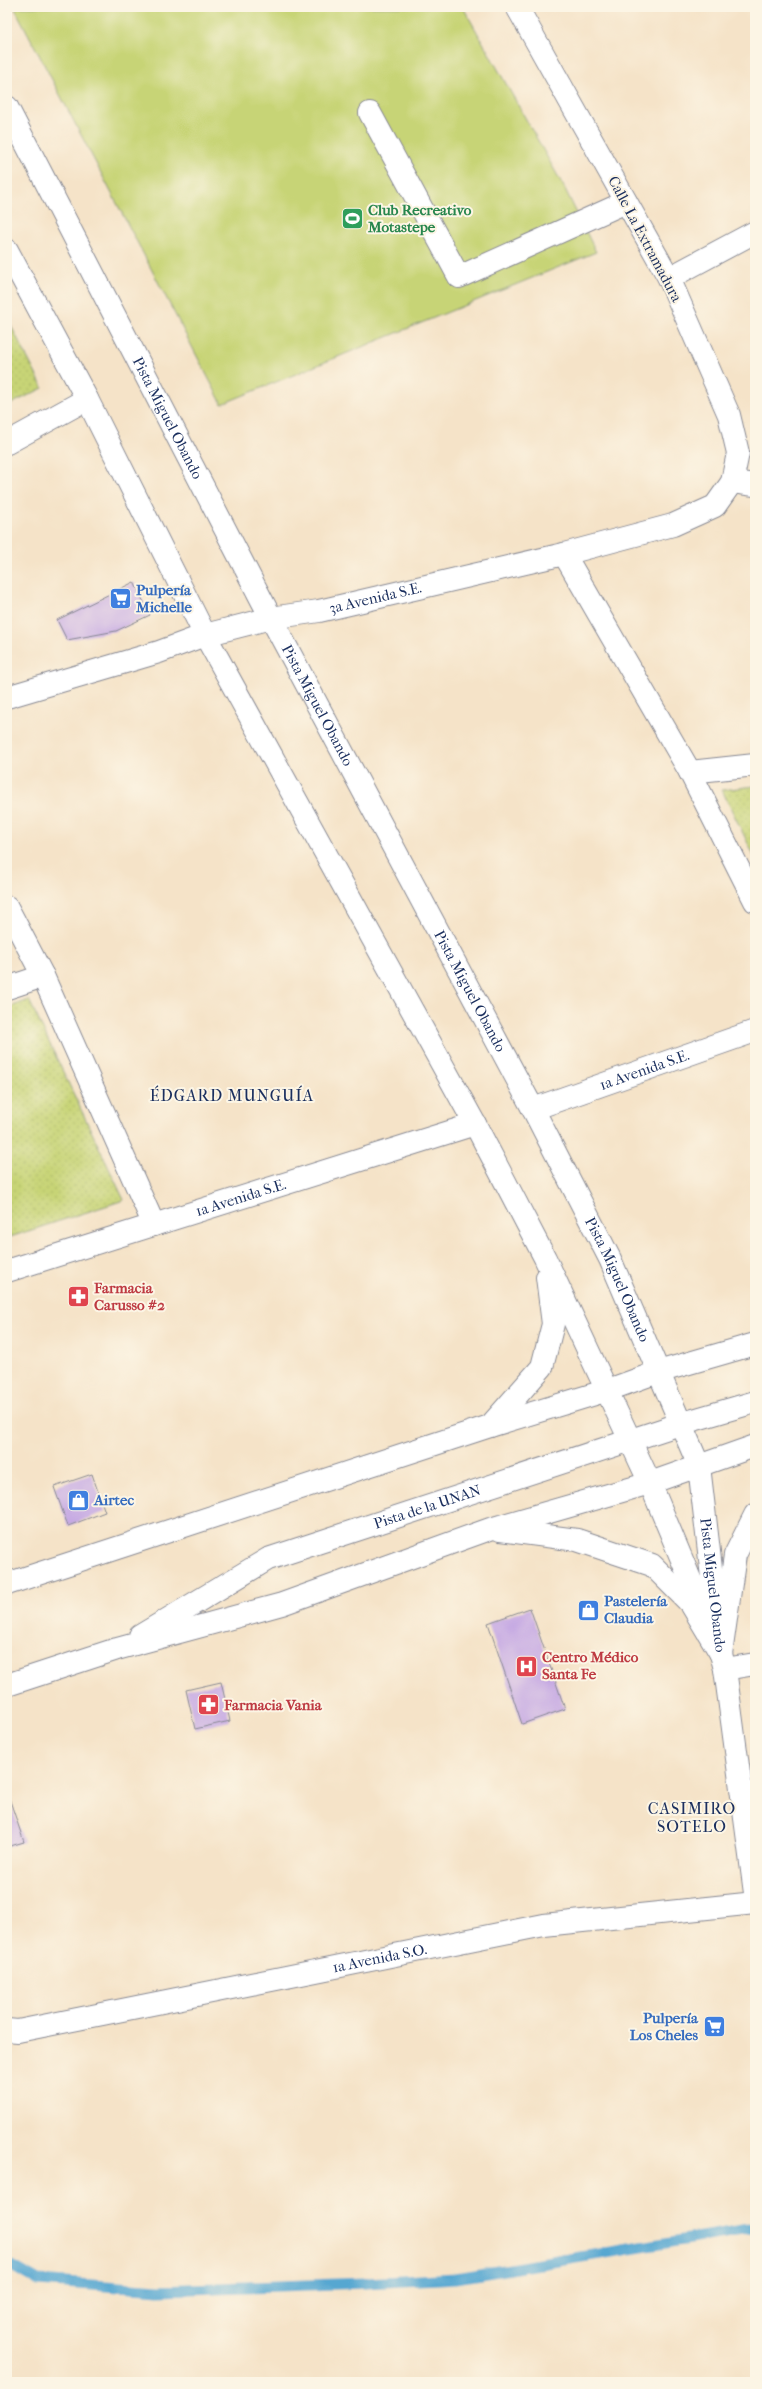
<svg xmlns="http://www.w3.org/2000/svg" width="762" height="2389" font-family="'IM FELL French Canon',serif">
  <defs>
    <pattern id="green-dots" width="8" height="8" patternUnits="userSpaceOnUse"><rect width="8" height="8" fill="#c7d476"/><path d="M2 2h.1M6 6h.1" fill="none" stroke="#aab668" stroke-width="1.8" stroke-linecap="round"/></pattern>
  </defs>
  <rect width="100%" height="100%" fill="#fcf5e5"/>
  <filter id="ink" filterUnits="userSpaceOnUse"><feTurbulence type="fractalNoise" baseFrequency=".025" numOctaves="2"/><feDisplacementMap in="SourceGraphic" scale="8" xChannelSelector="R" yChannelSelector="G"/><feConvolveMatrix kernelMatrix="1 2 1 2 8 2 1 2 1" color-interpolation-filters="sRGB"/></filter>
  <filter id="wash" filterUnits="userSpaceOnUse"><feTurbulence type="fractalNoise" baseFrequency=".012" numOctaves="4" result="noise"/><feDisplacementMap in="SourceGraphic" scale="16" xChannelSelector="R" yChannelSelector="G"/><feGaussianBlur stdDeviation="0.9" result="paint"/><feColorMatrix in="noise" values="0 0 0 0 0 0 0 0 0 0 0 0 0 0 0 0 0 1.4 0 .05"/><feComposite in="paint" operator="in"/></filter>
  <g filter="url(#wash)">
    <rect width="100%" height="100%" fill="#f5e3c8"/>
    <!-- green -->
    <path fill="url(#green-dots)" stroke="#71826a" d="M7,318l36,70 -36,18z
      M755,786v72l-33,-68z
      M29,1000l95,200 -117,38v-230z"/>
    <!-- pitch -->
    <path fill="#c7d476" stroke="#71826a" d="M14,7h449l101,180 32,65 -374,152z"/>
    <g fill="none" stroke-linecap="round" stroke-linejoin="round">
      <!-- stream -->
      <path stroke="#56a7d1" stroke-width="11" d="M7,2263l31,18 121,9 207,-7 90,-5 299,-50"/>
    </g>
    <g id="blocks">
      <!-- building -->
      <path fill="#c5a8e3" d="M134,582l16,33 -34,16 -49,9 -10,-20z
        M92,1474l13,38 -37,14 -14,-39z
        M530,1608l35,101 -43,15 -34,-101z
        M221,1682l9,39 -35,8 -9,-39z
        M7,1792l17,50 -17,5z"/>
    </g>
  </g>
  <g filter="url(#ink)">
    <use href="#blocks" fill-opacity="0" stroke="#888993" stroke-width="1"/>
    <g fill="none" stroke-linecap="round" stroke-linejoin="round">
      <defs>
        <g id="minor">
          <path d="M370,113l89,164 167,-75"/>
          <path d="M669,278l86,-46"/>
          <path d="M7,443l80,-44"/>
          <path d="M732,482l23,3"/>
          <path d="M564,554l126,218 65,129"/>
          <path id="s1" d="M7,697l152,-45 46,-17 66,-17 48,-7 245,-57 109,-29 42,-19 17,-24 6,-29 -9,-38 -60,-137 -152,-271"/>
          <path d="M690,772l65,-7"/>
          <path d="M7,907l36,69 111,249"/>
          <path d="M7,988l36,-12"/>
          <path id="s2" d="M533,1109l222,-78"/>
          <path id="s3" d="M7,1271l468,-147"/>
          <path id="s4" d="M699,1466l22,188 4,15 30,224"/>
          <path d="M650,1483l58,139"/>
          <path d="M7,1584l483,-158 118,-36 50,-18 97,-28"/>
          <path d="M725,1669l30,-5"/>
          <path id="s5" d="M7,2030l11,1 526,-106 211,-22"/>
        </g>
        <g id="major">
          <path id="s6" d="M7,107l264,511 262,491 77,150 89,207"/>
          <path d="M7,250l80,149 118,236 270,489 70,134 105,225"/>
          <path d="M490,1426l52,-59 11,-43 -6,-47"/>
          <path d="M500,1530l77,10 75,25 39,39 30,50"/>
          <path id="s7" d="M140,1636l128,-77 415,-136 72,-21"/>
          <path d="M721,1654l14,-99 20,-40"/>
          <path d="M7,1685l110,-36 165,-45 208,-75 160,-46 105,-37"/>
        </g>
      </defs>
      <!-- minor casing -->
      <use href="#minor" stroke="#888993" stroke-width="24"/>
      <!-- major casing -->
      <use href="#major" stroke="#888993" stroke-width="24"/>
      <!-- minor -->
      <use href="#minor" stroke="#fff" stroke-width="22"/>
      <!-- major -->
      <use href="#major" stroke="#fff" stroke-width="22"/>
    </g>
  </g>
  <!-- icons -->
  <defs>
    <symbol id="stadium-square" viewBox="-11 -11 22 22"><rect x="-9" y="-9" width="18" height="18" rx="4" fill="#2e9e5b" stroke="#fcf5e5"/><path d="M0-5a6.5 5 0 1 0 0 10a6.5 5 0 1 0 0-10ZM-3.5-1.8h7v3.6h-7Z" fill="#fff"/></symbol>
    <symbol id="supermarket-square" viewBox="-11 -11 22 22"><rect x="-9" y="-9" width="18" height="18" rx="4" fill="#3f7fe0" stroke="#fcf5e5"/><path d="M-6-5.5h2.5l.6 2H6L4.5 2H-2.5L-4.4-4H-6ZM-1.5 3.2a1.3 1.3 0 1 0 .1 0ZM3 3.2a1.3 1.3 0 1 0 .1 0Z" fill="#fff"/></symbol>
    <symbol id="pharmacy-square" viewBox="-11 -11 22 22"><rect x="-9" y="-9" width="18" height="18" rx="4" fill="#e0444e" stroke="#fcf5e5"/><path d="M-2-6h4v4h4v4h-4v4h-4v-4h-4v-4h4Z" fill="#fff"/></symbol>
    <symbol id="shop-square" viewBox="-11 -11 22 22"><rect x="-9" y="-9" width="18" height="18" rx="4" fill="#3f7fe0" stroke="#fcf5e5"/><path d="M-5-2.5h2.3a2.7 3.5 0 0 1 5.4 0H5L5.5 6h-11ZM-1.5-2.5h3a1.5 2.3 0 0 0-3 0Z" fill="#fff"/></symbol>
    <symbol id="hospital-square" viewBox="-11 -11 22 22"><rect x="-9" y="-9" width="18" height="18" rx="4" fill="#e0444e" stroke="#fcf5e5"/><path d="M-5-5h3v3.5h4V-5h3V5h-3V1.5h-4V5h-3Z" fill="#fff"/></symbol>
  </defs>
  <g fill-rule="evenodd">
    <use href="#stadium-square" x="340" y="206" width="25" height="25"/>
    <use href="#supermarket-square" x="108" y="586" width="25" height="25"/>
    <use href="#pharmacy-square" x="66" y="1284" width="25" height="25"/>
    <use href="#shop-square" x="66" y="1488" width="25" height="25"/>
    <use href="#shop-square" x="576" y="1598" width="25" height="25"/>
    <use href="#hospital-square" x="514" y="1654" width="25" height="25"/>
    <use href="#pharmacy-square" x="196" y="1692" width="25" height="25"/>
    <use href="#supermarket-square" x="702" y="2014" width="25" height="25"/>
  </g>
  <g text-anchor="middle" stroke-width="4" stroke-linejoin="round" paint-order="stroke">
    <!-- leisure labels -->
    <g font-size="15" font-weight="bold" fill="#27864d" stroke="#fcf5e5" text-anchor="start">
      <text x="368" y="215">Club Recreativo<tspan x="368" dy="17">Motastepe</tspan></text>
    </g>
    <!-- street labels -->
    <g font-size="15" fill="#1b2f5e" stroke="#fcf5e5">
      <text transform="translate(645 239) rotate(62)" y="5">Calle La Extramadura</text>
      <text dy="5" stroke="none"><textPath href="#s6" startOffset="350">Pista Miguel Obando</textPath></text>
      <text dy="5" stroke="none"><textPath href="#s1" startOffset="382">3a Avenida S.E.</textPath></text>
      <text dy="5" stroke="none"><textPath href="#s6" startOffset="674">Pista Miguel Obando</textPath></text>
      <text dy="5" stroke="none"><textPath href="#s6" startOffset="998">Pista Miguel Obando</textPath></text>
      <text dy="5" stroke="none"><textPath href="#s2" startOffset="118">1a Avenida S.E.</textPath></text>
      <text dy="5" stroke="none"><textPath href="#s3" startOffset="245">1a Avenida S.E.</textPath></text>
      <text dy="5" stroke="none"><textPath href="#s6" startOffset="1322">Pista Miguel Obando</textPath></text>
      <text dy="5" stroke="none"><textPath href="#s7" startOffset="317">Pista de la UNAN</textPath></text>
      <text dy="5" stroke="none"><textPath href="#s4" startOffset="120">Pista Miguel Obando</textPath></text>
      <text dy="5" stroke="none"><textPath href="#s5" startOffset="380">1a Avenida S.O.</textPath></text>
    </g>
    <!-- shop labels -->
    <g font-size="15" font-weight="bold" fill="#366cbe" stroke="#fcf5e5" text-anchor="start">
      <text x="136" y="595">Pulpería<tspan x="136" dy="17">Michelle</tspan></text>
      <text x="94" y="1505">Airtec</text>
      <text x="604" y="1606">Pastelería<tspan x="604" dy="17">Claudia</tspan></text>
      <text x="698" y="2023" text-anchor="end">Pulpería<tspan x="698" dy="17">Los Cheles</tspan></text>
    </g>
    <!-- health labels -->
    <g font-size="15" font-weight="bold" fill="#be3a42" stroke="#fcf5e5" text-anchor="start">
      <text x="94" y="1293">Farmacia<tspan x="94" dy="17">Carusso #2</tspan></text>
      <text x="542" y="1662">Centro Médico<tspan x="542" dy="17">Santa Fe</tspan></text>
      <text x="224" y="1710">Farmacia Vania</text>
    </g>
    <!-- neighbourhood labels -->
    <g font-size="16" letter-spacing="1" fill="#1b2f5e" stroke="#fcf5e5">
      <text x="232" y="1101">ÉDGARD MUNGUÍA</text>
      <text x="692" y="1814">CASIMIRO<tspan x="692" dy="18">SOTELO</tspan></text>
    </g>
  </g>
  <!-- margin -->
  <rect width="762" height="2389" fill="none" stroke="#fcf5e5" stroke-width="24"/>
</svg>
